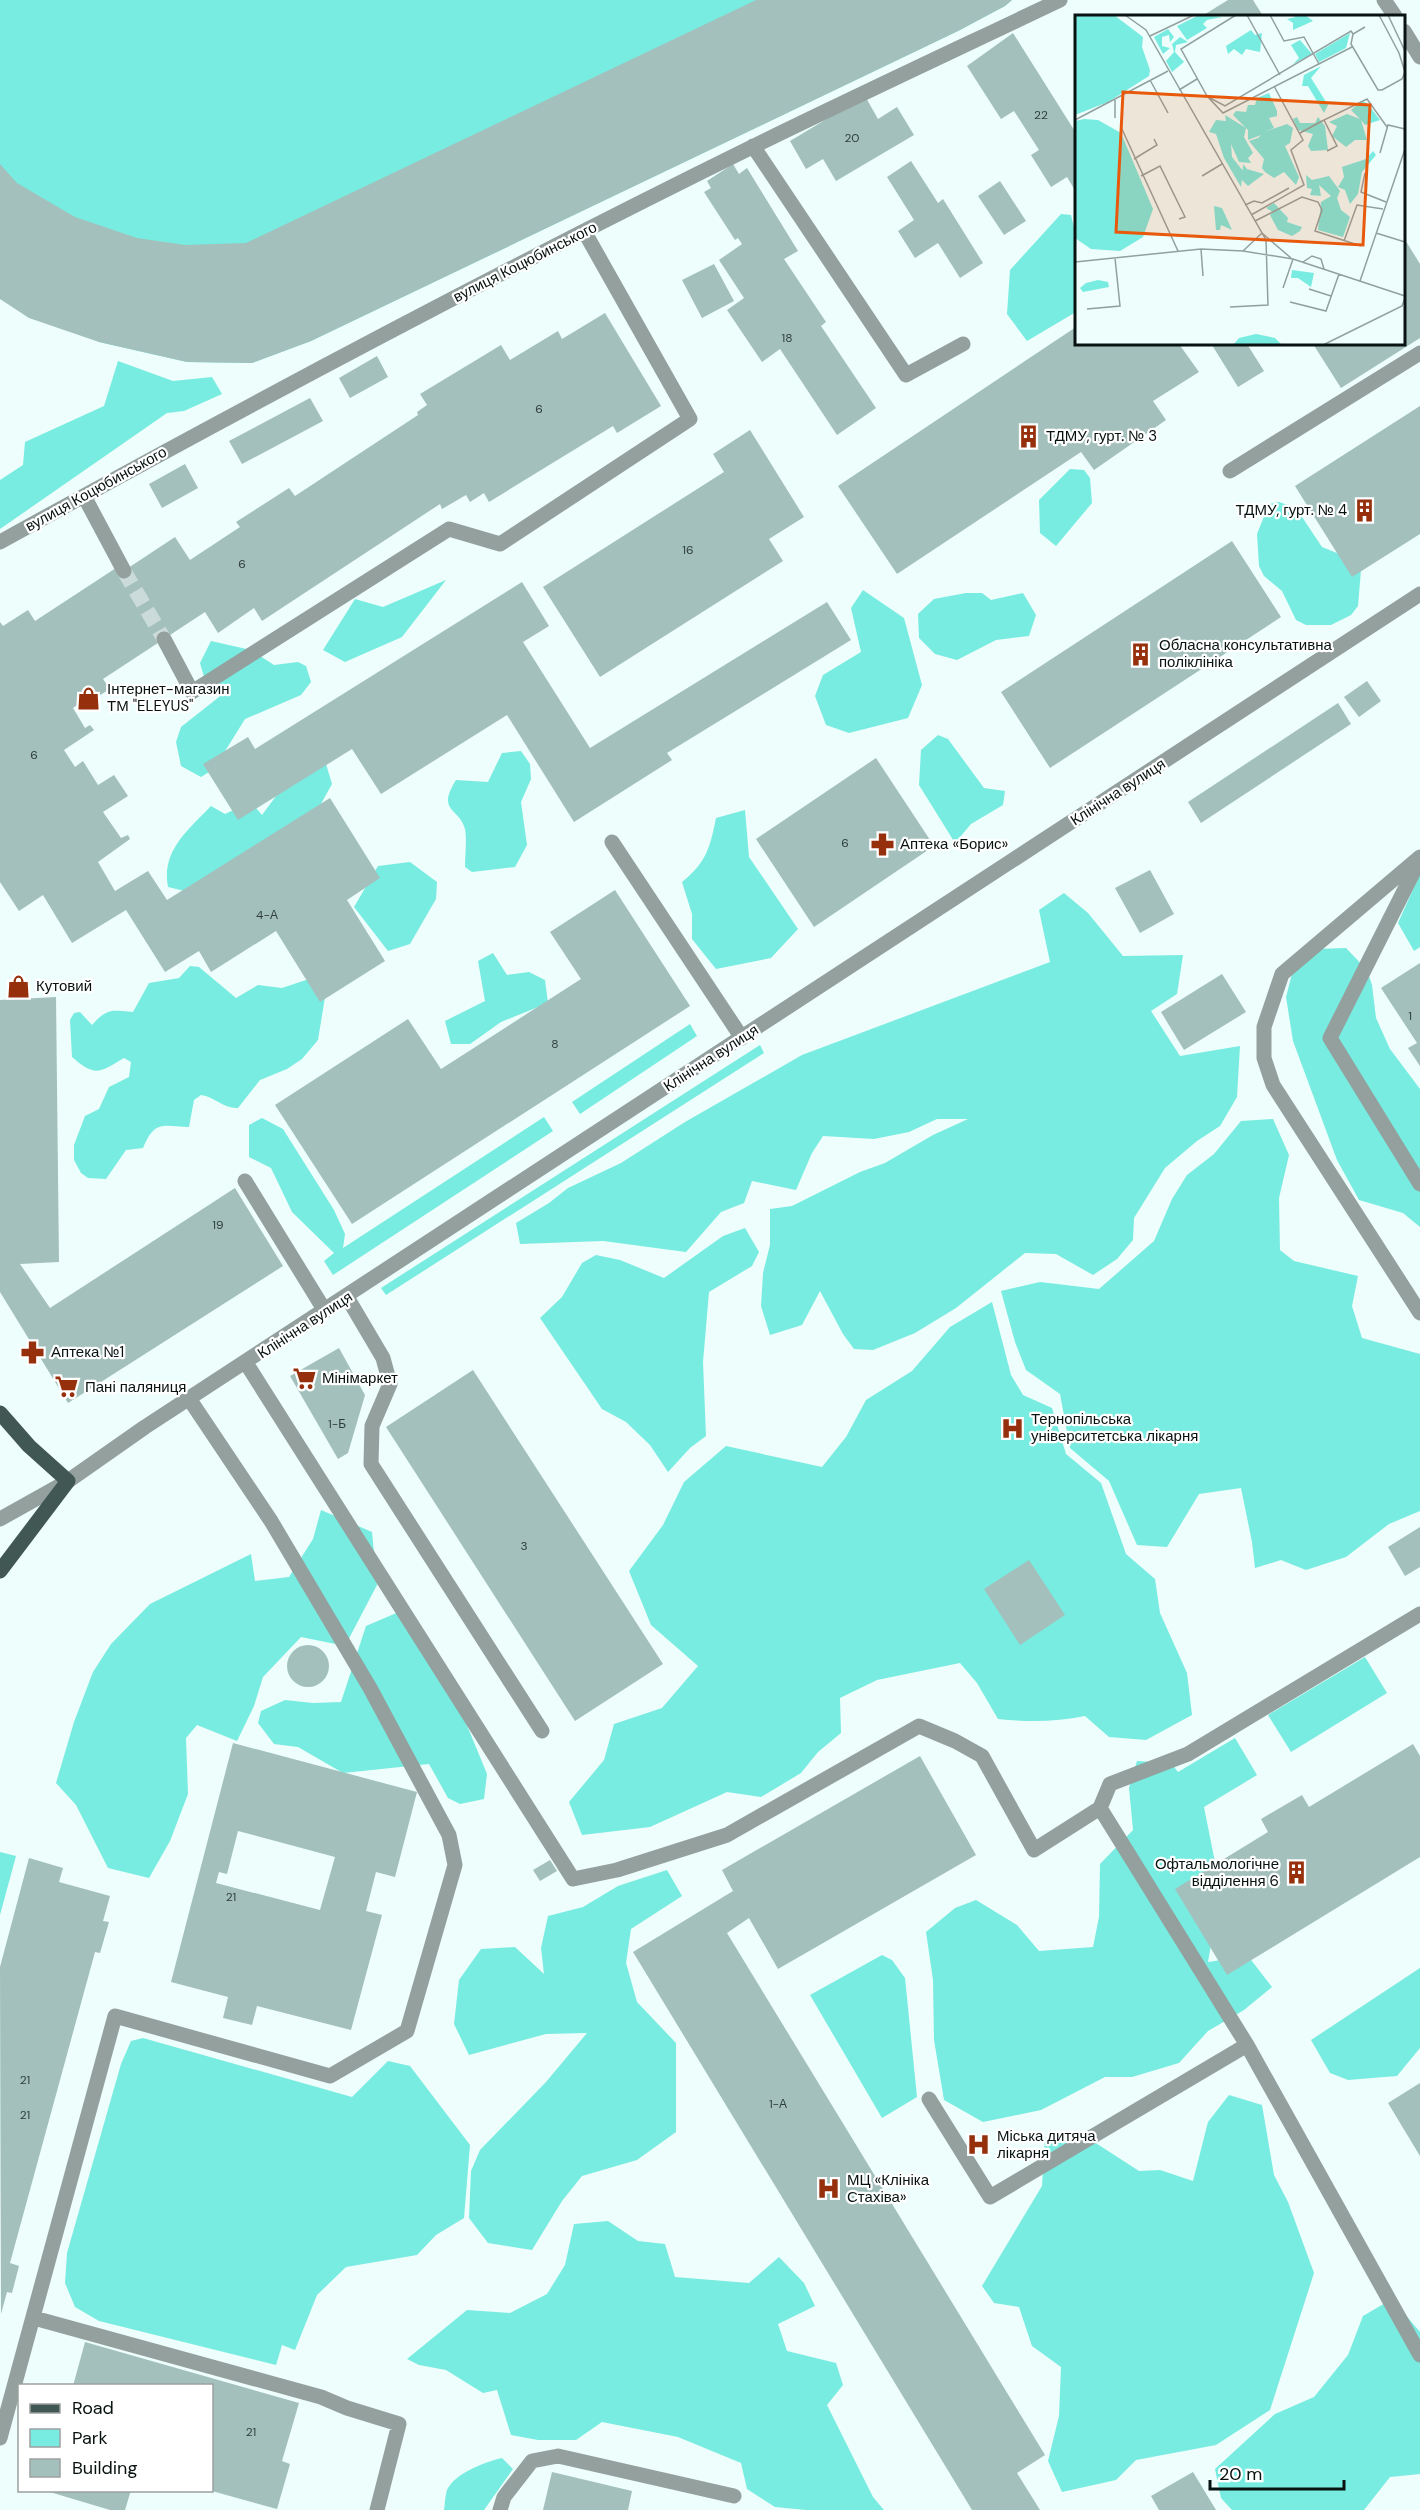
<svg xmlns="http://www.w3.org/2000/svg" width="1420" height="2510" font-family="'DM Sans',sans-serif">
  <rect width="100%" height="100%" fill="#edfefc"/>
  <!-- green -->
  <path fill="#78ece1" d="M0,0h1012l-7,6 -47,25 -647,310 -59,22 -65,-1 -88,-20 -99,-43z
    M1061,214l10,1 5,21v76l-49,29 -20,-27 3,-44z
    M118,361l55,20 39,-4 10,17 -38,17 -17,2 -167,116v-49l23,-15 2,-23 79,-36z
    M1070,469l14,1 6,8 2,25 -36,43 -16,-13 -1,-33z
    M1279,502l17,6 26,39 32,13 7,10 -3,36 -7,9 -20,10h-25l-10,-5 -14,-29 -18,-15 -5,-10 -2,-32 12,-30z
    M446,580l-44,57 -57,25 -22,-12 32,-51 28,8z
    M863,590l41,28 18,67 -14,33 -59,15 -23,-8 -11,-29 8,-21 38,-23 -10,-44z
    M966,593h16l9,7 32,-7 13,22 -7,21 -33,4 -39,20 -22,-6 -16,-16 -1,-24 16,-15z
    M211,641l40,9 23,15 24,-3 8,4 5,16 -10,13 -56,24 -31,50 -13,8 -20,-11 -5,-24 5,-15 38,-30 1,-8 -15,-9 -5,-17z
    M938,735l10,4 36,49 21,3 -2,14 -32,19 -16,19 -36,-58 2,-35z
    M521,751l9,13 1,15 -10,23 6,43 -12,22 -43,5 -7,-5c0,-12 2,-27 0,-38 -6,-22 -29,-17 -9,-49l32,2 14,-29z
    M326,764l6,20 -20,36 -119,73 -25,-6c-7,-36 20,-57 43,-81l14,8 26,-12 11,13 31,-42z
    M745,810l4,47 49,72 -27,29 -55,11 -24,-30v-25l-10,-32c24,-19 28,-34 34,-64z
    M410,862l27,20 -1,17 -26,45 -22,7 -34,-44 24,-41z
    M1420,874v73l-6,4 -16,-28z
    M1064,893l24,20 35,43 60,-1 -6,39 -26,17 29,45 60,-10 -3,51 -17,29 -23,15 -32,27 -31,50 -1,22 -16,19 -24,16 -37,-21 -31,-1 -69,55 -41,25 -42,17 -19,-1 -11,-15 -23,-43 -18,34 -32,10 -9,-29 2,-33 7,-28v-36l22,-3 68,-34 25,-9 48,-28 35,-16h-31l-28,13 -35,7 -51,-3 -11,17 -16,37 -44,-9 -8,22 -23,9 -35,40 -83,-11 -83,3 -4,-21 33,-20 19,-15 53,-25 64,-41 117,-67 248,-93 -11,-52z
    M1346,948l21,22 5,15 4,33 14,31 30,40v138l-17,-14 -44,-13 -22,-40 -44,-119 -7,-44 7,-27 21,-21z
    M493,953l14,22 22,-3 16,8 3,23 -47,19 -31,22h-19l-6,-23 40,-20 -7,-40z
    M190,966l9,1 37,31 22,-13 24,3 30,-10 13,19 -7,43 -16,19 -15,10 -27,11 -22,28c-14,1 -23,-11 -37,-13l-7,5 -5,27c-27,-1 -34,-7 -46,21l-17,2 -20,29 -18,-1 -7,-5 -7,-13v-15l11,-29 14,-7 10,-22 20,-10 2,-15 -7,-4c-25,15 -29,19 -52,-1l-2,-37 4,-7 6,-1 12,13c15,-17 20,-15 41,-13l16,-29 30,-5z
    M690,1024l7,12 -117,78 -8,-12z
    M760,1045l4,8 -378,242 -5,-7z
    M544,1117l9,14 -220,144 -9,-14 10,-8 -42,-41 -21,-44 -22,-11v-32l13,-7 21,11 51,81 11,24 -2,14z
    M1273,1119l16,36 -10,43 1,52 14,11 64,15 -6,30 10,32 58,16v157l-31,13 -43,33 -40,13 -25,-10 -26,8 -3,-26 -11,-54 -42,6 -32,53 -30,-2 -28,-64 -39,-33 -10,-54 -34,-24 -11,-28 -14,-51 39,-9 59,7 55,-48 18,-42 15,-24 27,-21 27,-33z
    M745,1228l14,24 -7,14 -43,26 -6,70 3,74 -16,12 -22,24 -18,-27 -24,-23 -24,-13 -62,-91 22,-21 20,-34 14,-8 24,5 44,18 59,-42z
    M992,1302l19,73 12,20 29,13 14,46 35,29 25,71 29,25 5,34 27,60 5,42 -46,25 -37,-3 -24,-21c-29,6 -57,6 -87,3l-21,-36 -17,-20 -83,17 -37,18 1,35 -23,19 -17,21 -40,24 -34,-5 -77,35 -68,8 -13,-33 35,-42 10,-36 48,-16 36,-42 -47,-41 -22,-54 34,-46 21,-43 42,-36 96,21 24,-30 20,-37 46,-29 38,-44z
    M321,1510l51,22 5,53 -32,61 -44,-9 -38,40 -9,29 -17,35 -40,-16 -11,13 2,56 -18,47 -21,37 -41,-10 -32,-63 -20,-22 18,-61 19,-50 18,-28 39,-40 101,-50 4,27 34,-4 24,-38z
    M401,1611l56,90 30,73 -3,25 -24,5 -12,-6 -19,-34 -86,9 -45,-26 -24,-3 -16,-21 3,-12 24,-11 28,3 28,-1 25,-76z
    M1365,1657l22,36 -96,59 -23,-37z
    M1235,1738l22,37 -53,32 11,55 2,48 -9,52 40,-6 24,31 -28,23 -36,21 -29,32 -47,14h-27l-64,33 -58,12 -39,-22 -10,-60 -1,-60 -7,-48 29,-24 21,-8 41,25 22,26 54,-4 6,-30 1,-53 33,-34 -4,-42 8,-27 34,2 7,9z
    M0,1852l16,4 -16,59z
    M667,1870l15,26 -51,33 -5,34 11,39 39,41v89l-39,28 -55,16 -20,25 -30,49 -44,-7 -19,-25 2,-47 9,-21 66,-68 41,-49 -41,1 -77,21 -15,-31 5,-44 22,-31 34,-2 29,27 -3,-26 7,-32 35,-9 35,-21z
    M882,1955l10,5 13,18 12,119 -35,21 -72,-123z
    M1420,1968v80l-23,28 -49,4 -18,-7 -19,-33z
    M143,2038l209,59 36,-36 22,5 60,79 -6,73 -28,17 -19,20 -71,12 -29,28 -22,55 -13,-5 -6,20 -177,-44 -24,-14 -10,-24 2,-30 54,-189 10,-23z
    M1229,2095l33,10 12,70 14,27 26,71 -44,137 -54,35 -80,15 -20,20 -54,12 -14,-31 11,-45 2,-49 -29,-21 -13,-39 -25,-4 -12,-17 60,-100 3,-48h43l51,33 21,-1 33,11 15,-59z
    M608,2221l30,20 27,3 10,33 74,6 30,-26 25,26 11,23 -37,18 9,27 49,12 7,22 -16,20 46,92 11,13h-78l-31,-3 -28,-18 -6,-26 -63,-26 -76,-15 -26,18h-38l-27,-5 -14,-45 -14,3 -37,-23 -27,-5 -12,-6 60,-49 43,3 37,-19 18,-29 9,-41z
    M1392,2299l28,33v142l-30,3 -26,33h-132l-11,-12 -6,-29 60,-55 39,-17 34,-42 15,-39z
    M502,2458l11,11 -29,41h-40c1,-6 1,-14 3,-20 8,-17 38,-28 55,-32z"/>
  <!-- building -->
  <path fill="#a3c0bc" fill-rule="evenodd" d="M756,0h256l-7,6 -47,25 -647,310 -59,22 -65,-1 -88,-20 -70,-24 -29,-19v-135l17,19 58,34 62,21 48,7 61,-2z
    M1228,0h25l10,16h-61z
    M1013,33l63,100v59l-9,-15 -16,10 -20,-32 8,-5 -25,-39 -13,8 -34,-53z
    M865,96l13,23 19,-12 17,28 -78,46 -13,-22 -17,10 -16,-28z
    M911,161l27,42 5,-4 40,64 -23,15 -22,-35 -23,15 -17,-27 16,-11 -27,-43z
    M733,164l6,10 8,-6 51,83 -14,8 42,63 -5,4 55,82 -39,27 -57,-86 -18,13 -35,-52 17,-12 -25,-38 23,-16 -4,-6 -3,2 -31,-48 7,-4 -4,-7z
    M1000,181l26,40 -22,14 -26,-39z
    M1404,238l16,26v74l-79,50 -28,-44h91z
    M714,264l20,37 -32,17 -20,-38z
    M605,313l56,93 -44,27 -4,-7 -124,76 -5,-9 -14,9 -4,-7 -24,14 -2,-5 -178,117 -8,-13 -36,25 -13,-21 -102,67 7,10 -18,11 -3,-3 -16,11 12,20 5,-3 4,5 -30,20 11,17 8,-6 15,24 16,-10 14,21 -25,16 18,26 7,-3 2,4 -32,23 17,29 33,-20 19,29 163,-102 50,80 -33,22 38,61 -65,41 -44,-71 -65,41 -12,-21 -34,21 -39,-62 -54,33 -29,-48 -24,16 -19,-29v-260l3,4 25,-16 7,11 81,-53 3,6 56,-37 15,23 50,-33 -4,-5 53,-34 6,8 123,-81 -1,-3 10,-7 -7,-11 81,-49 9,15 48,-29 4,8z
    M1076,327v17h103l20,28 -46,29 13,19 -72,50 -13,-18 -184,122 -59,-88z
    M1214,344h33l17,27 -26,16 -26,-42z
    M377,356l11,21 -38,21 -11,-20z
    M310,398l13,23 -81,43 -13,-23z
    M1420,406v128l-68,43 -57,-91z
    M750,430l54,87 -35,22 14,22 -183,116 -57,-90 181,-115 -11,-18z
    M185,464l13,24 -36,20 -13,-24z
    M1232,541l49,76 -231,151 -49,-76z
    M522,582l27,44 -26,16 67,106 237,-146 24,38 -184,113 5,7 -98,62 -67,-107 -126,79 -29,-45 -114,71 -35,-56 45,-27 7,12z
    M1367,681l14,20 -22,16 -15,-20z
    M1338,703l13,21 -150,99 -13,-21z
    M876,758l58,88 -120,81 -58,-88z
    M1150,870l24,44 -34,19 -25,-45z
    M615,890l75,116 -338,218 -77,-119 133,-86 33,50 140,-90 -31,-47z
    M1420,963v103l-12,-18 9,-5 -36,-55z
    M1222,974l24,38 -62,38 -23,-38z
    M56,997l3,265 -39,2 30,44 185,-120 48,78 -215,137 -68,-111v-292z
    M339,1348l26,47 -17,58 -10,6 -48,-83z
    M473,1370l190,294 -88,57 -189,-294z
    M1420,1527v40l-15,9 -17,-29z
    M1029,1560l36,55 -45,30 -36,-56z
    M287 1666a21 21 0 1 1 42 0a21 21 0 1 1-42 0Z
    M233,1743l184,49 -22,85 -19,-5 -10,39 16,4 -31,115 -94,-24 -5,19 -29,-7 5,-21 -57,-15zM238,1831l97,26 -15,53 -104,-27 3,-11 8,2z
    M1413,1744l7,12v101l-193,118 -52,-86 93,-57 -7,-13 41,-24 7,12z
    M920,1756l56,99 -198,114 -29,-51 -22,15 318,522 -28,18 23,37h-68l-339,-558 100,-61 -11,-21z
    M29,1858l34,10 -4,14 51,14 -7,25 6,1 -9,31 -5,-1 -85,311 9,3 -7,27 -5,-1 -6,22 -1,-347z
    M550,1860l7,11 -17,10 -7,-11z
    M1420,2083v73l-32,-53z
    M85,2342l214,61 -17,58 8,3 -13,45 -65,-18v-105h-139z
    M552,2472l80,19 -4,19h-85z
    M1193,2472l23,38h-57l-8,-14z
    M43,2490h88l-6,20h-15z"/>
  <g fill="none" stroke-linecap="round" stroke-linejoin="round">
    <!-- minor-tunnel -->
    <path stroke="#cbdbd9" stroke-width="15" stroke-dasharray="15 8" stroke-linecap="butt" d="M124,571l40,68"/>
    <!-- minor -->
    <path stroke="#94a09e" stroke-width="15" d="M1384,0l11,16
      M1404,31l16,26
      M753,146l153,229 57,-31
      M1230,471l190,-118
      M84,496l40,75
      M0,542c248,-137 498,-270 752,-395 102,-50 205,-98 308,-147
      M164,639l28,53 257,-163 51,15 190,-125 -106,-188
      M612,842l130,196
      M1420,857l-138,117 -18,53v31l9,27 147,228
      M1419,861l-89,177 90,146
      M245,1181l80,130
      M347,1297l36,61 7,26 -18,42 -1,38 171,267
      M246,1363l327,516 44,-9 110,-35 192,-109 36,15 27,15 52,94 66,-42 10,-24 78,-30 232,-140
      M0,1519l68,-38 77,-54 1275,-833
      M1100,1808l147,237
      M929,2099l61,98 257,-152 173,310
      M34,2318l287,79 26,11 52,16 -22,86
      M0,2438l115,-422 215,60 77,-45 48,-166 -6,-30 -79,-147 -99,-167 -81,-121
      M500,2510l4,-13 28,-36 26,-5 176,40"/>
    <!-- major -->
    <path stroke="#415754" stroke-width="15" d="M0,1413l29,33 39,35 -68,90"/>
  </g>
  <!-- icons -->
  <defs>
    <symbol id="building-bare" viewBox="-9 -9 18 18"><path d="M-4-6H4V6H1V3H-1V6H-4ZM-2.5-4.3h1.7v1.8h-1.7ZM.8-4.3h1.7v1.8H.8ZM-2.5-1h1.7V.8h-1.7ZM.8-1h1.7V.8H.8Z" fill="#962f0b" stroke="#fff" stroke-width="2.5" paint-order="stroke"/></symbol>
    <symbol id="shop-bare" viewBox="-9 -9 18 18"><path d="M-5-2.5h2.3a2.7 3.5 0 0 1 5.4 0H5L5.5 6h-11ZM-1.5-2.5h3a1.5 2.3 0 0 0-3 0Z" fill="#962f0b" stroke="#fff" stroke-width="2.5" paint-order="stroke"/></symbol>
    <symbol id="pharmacy-bare" viewBox="-9 -9 18 18"><path d="M-2-6h4v4h4v4h-4v4h-4v-4h-4v-4h4Z" fill="#962f0b" stroke="#fff" stroke-width="2.5" paint-order="stroke"/></symbol>
    <symbol id="supermarket-bare" viewBox="-9 -9 18 18"><path d="M-6-5.5h2.5l.6 2H6L4.5 2H-2.5L-4.4-4H-6ZM-1.5 3.2a1.3 1.3 0 1 0 .1 0ZM3 3.2a1.3 1.3 0 1 0 .1 0Z" fill="#962f0b" stroke="#fff" stroke-width="2.5" paint-order="stroke"/></symbol>
    <symbol id="hospital-bare" viewBox="-9 -9 18 18"><path d="M-5-5h3v3.5h4V-5h3V5h-3V1.5h-4V5h-3Z" fill="#962f0b" stroke="#fff" stroke-width="2.5" paint-order="stroke"/></symbol>
  </defs>
  <g fill-rule="evenodd">
    <use href="#building-bare" x="1012" y="420" width="33" height="33"/>
    <use href="#building-bare" x="1348" y="494" width="33" height="33"/>
    <use href="#building-bare" x="1124" y="638" width="33" height="33"/>
    <use href="#shop-bare" x="72" y="682" width="33" height="33"/>
    <use href="#pharmacy-bare" x="866" y="828" width="33" height="33"/>
    <use href="#shop-bare" x="2" y="970" width="33" height="33"/>
    <use href="#pharmacy-bare" x="16" y="1336" width="33" height="33"/>
    <use href="#supermarket-bare" x="288" y="1362" width="33" height="33"/>
    <use href="#supermarket-bare" x="50" y="1370" width="33" height="33"/>
    <use href="#hospital-bare" x="996" y="1412" width="33" height="33"/>
    <use href="#building-bare" x="1280" y="1856" width="33" height="33"/>
    <use href="#hospital-bare" x="962" y="2128" width="33" height="33"/>
    <use href="#hospital-bare" x="812" y="2172" width="33" height="33"/>
  </g>
  <g text-anchor="middle" stroke-width="4.5" stroke-linejoin="round" paint-order="stroke">
    <!-- number labels -->
    <g font-size="12" fill="#2f3e3c">
      <text x="1041" y="119">22</text>
      <text x="852" y="142">20</text>
      <text x="787" y="342">18</text>
      <text x="539" y="413">6</text>
      <text x="688" y="554">16</text>
      <text x="242" y="568">6</text>
      <text x="34" y="759">6</text>
      <text x="845" y="847">6</text>
      <text x="267" y="919">4-А</text>
      <text x="1410" y="1020">1</text>
      <text x="555" y="1048">8</text>
      <text x="218" y="1229">19</text>
      <text x="337" y="1428">1-Б</text>
      <text x="524" y="1550">3</text>
      <text x="231" y="1901">21</text>
      <text x="25" y="2084">21</text>
      <text x="778" y="2108">1-А</text>
      <text x="25" y="2119">21</text>
      <text x="251" y="2436">21</text>
    </g>
    <!-- street labels -->
    <g font-size="15" fill="#081311" stroke="#fff">
      <text transform="translate(525 262) rotate(-27)" y="5">вулиця Коцюбинського</text>
      <text transform="translate(96 489) rotate(-29)" y="5">вулиця Коцюбинського</text>
      <text transform="translate(1118 792) rotate(-33)" y="5">Клінічна вулиця</text>
      <text transform="translate(711 1058) rotate(-33)" y="5">Клінічна вулиця</text>
      <text transform="translate(305 1325) rotate(-33)" y="5">Клінічна вулиця</text>
    </g>
    <!-- poi labels -->
    <g font-size="15" fill="#081311" stroke="#fff" text-anchor="start">
      <text x="1046" y="441">ТДМУ, гурт. № 3</text>
      <text x="1347" y="515" text-anchor="end">ТДМУ, гурт. № 4</text>
      <text x="1159" y="650">Обласна консультативна<tspan x="1159" dy="17">поліклініка</tspan></text>
      <text x="107" y="694">Інтернет-магазин<tspan x="107" dy="17">ТМ "ELEYUS"</tspan></text>
      <text x="900" y="849">Аптека «Борис»</text>
      <text x="36" y="991">Кутовий</text>
      <text x="51" y="1357">Аптека №1</text>
      <text x="322" y="1383">Мінімаркет</text>
      <text x="85" y="1392">Пані паляниця</text>
      <text x="1031" y="1424">Тернопільська<tspan x="1031" dy="17">університетська лікарня</tspan></text>
      <text x="1279" y="1869" text-anchor="end">Офтальмологічне<tspan x="1279" dy="17">відділення 6</tspan></text>
      <text x="997" y="2141">Міська дитяча<tspan x="997" dy="17">лікарня</tspan></text>
      <text x="847" y="2185">МЦ «Клініка<tspan x="847" dy="17">Стахіва»</tspan></text>
    </g>
  </g>
  <!-- overview -->
  <g transform="translate(1075 15)">
    <rect width="330" height="330" fill="#edfefc"/>
    <path d="M0,0h39l29,22 -1,10 8,23 -1,6 -41,26 -33,13zM124,0l23,2 -15,3 -4,4 4,4 -20,12 -10,-14zM214,0h16l8,6 -20,9v-7l-6,-4 9,-2zM93,14l6,8 -4,5 -1,-7 -7,2v9l8,2 -7,6 -9,-17zM176,15l4,5 7,-2 -2,19 -14,-3 -4,6 -8,-6 -6,5 -2,-8zM275,18l-4,15 -27,14 -4,-8zM105,22l8,5 -12,3 -1,7 9,10 -12,10 -6,-11 8,-9 -2,-8zM225,25l12,14 -19,10 6,-6 -8,-13zM246,51l-10,12 17,27 -4,8 -16,-27h-6l2,-11zM194,78l8,18v5l-8,2 5,10 -7,3 20,-7 6,4 -3,15 -5,3 14,31 -3,8 -12,-13 -10,6 -9,-6 -3,-4 2,-9 -15,-18 9,-3 3,-3 -13,5v-10l-15,-15 3,-4 10,1 2,-7h7l2,-7zM286,86l6,2 13,17 -15,5 -4,-5 6,20h-12l-9,7 -14,-11 5,-10 -8,-4 18,-8 13,5 -9,-9zM150,100l21,13 -2,9 9,16 -5,5 3,5 -12,-1 -8,-18 1,13 11,14 -2,16 -17,-29 -8,-24 -7,-2 7,-12 10,1zM222,102l3,6h15l3,-6 7,9 3,24 -17,1 -3,-5 5,-12 -15,-4 -5,-11zM9,104l14,1 23,13 32,76 -10,28 -23,14 -29,-2 -16,-11v-117zM298,136l3,4 -14,17 -4,22 -8,10 -5,-14 -7,-3 6,-10 -2,-10 24,-8zM168,149l4,5 17,5 -16,12 -6,-6zM231,160l6,5 17,-4 11,15 -3,7 4,12 9,7 -7,20 -25,-7 3,-28 10,-6 -12,-11 2,11 -11,-1 2,-6 -5,-1zM199,188l14,15 -1,4 15,5 -2,4 -8,5 -14,-6 -8,-15 3,-3 -7,-4zM139,191l8,2 10,22 -11,-5 -1,5h-4zM217,255l22,3 -3,14 -13,-9h-7zM23,265l10,2 1,5 -26,5 -3,-4 6,-5zM181,319l19,4 7,7h-49l6,-7z" fill="#78ece1"/>
    <path fill="none" stroke="#91a09e" stroke-width="1.5" d="M50,0l21,15 120,210 2,65 -38,2M161,0l-55,34 26,47 16,17 129,-66M172,0l33,60M195,0l14,26 20,-4 15,27M313,0l17,36M290,12l-12,7 -2,10 27,46h4l20,-11 3,-7 -6,-19 -20,-38M75,21l44,-21M75,65l18,33M104,75l18,-11M135,83l15,8 126,-75 2,3M40,85v18M0,105l93,-49M46,112l57,124M225,118l24,-13M252,136l10,-5 -13,-26 43,-21 20,28M305,138l8,-28 17,4M59,144l23,-14 -3,-6M290,158l-4,19 25,10M66,161l19,-10 25,51 -6,2M127,161l20,-12M170,190l9,-4 8,2 27,-15M176,200l53,-30 -13,-35 12,-10 -29,-54M180,206l47,-24 16,5 4,8 -7,21 46,15M301,218l29,9M269,226l13,-36 26,4M126,234l2,27M168,236l19,-18 29,25M0,247l126,-13 42,2 50,8 112,37M228,247l9,-6 9,3 3,10M285,266l45,-132M208,273l10,-29M234,274l22,7M215,287l36,9 13,-37M12,294l33,-3 -5,-48M248,330l79,-39 3,-8"/>
    <path fill="#e8590c" fill-opacity="0.15" stroke="#e8590c" stroke-width="3" d="M48,77l247,13 -7,140 -247,-13z"/>
    <rect width="330" height="330" fill="none" stroke="#081311" stroke-width="3"/>
  </g>
  <!-- legend -->
  <rect x="18" y="2384" width="195" height="108" fill="#ffffff" stroke="#9ca1a0" stroke-width="1.5"/>
  <rect x="30" y="2404" width="30" height="9" fill="#415754" stroke="#9ca1a0" stroke-width="1.5"/>
  <text x="72" y="2414" font-size="18" fill="#081311">Road</text>
  <rect x="30" y="2429" width="30" height="18" fill="#78ece1" stroke="#9ca1a0" stroke-width="1.5"/>
  <text x="72" y="2444" font-size="18" fill="#081311">Park</text>
  <rect x="30" y="2459" width="30" height="18" fill="#a3c0bc" stroke="#9ca1a0" stroke-width="1.5"/>
  <text x="72" y="2474" font-size="18" fill="#081311">Building</text>
  <!-- scale -->
  <path d="M1210 2480v9h134v-9" fill="none" stroke="#081311" stroke-width="3"/>
  <text x="1219" y="2480" font-size="18" fill="#081311" stroke="#ffffff" stroke-width="4.5" paint-order="stroke">20 m</text>
</svg>
